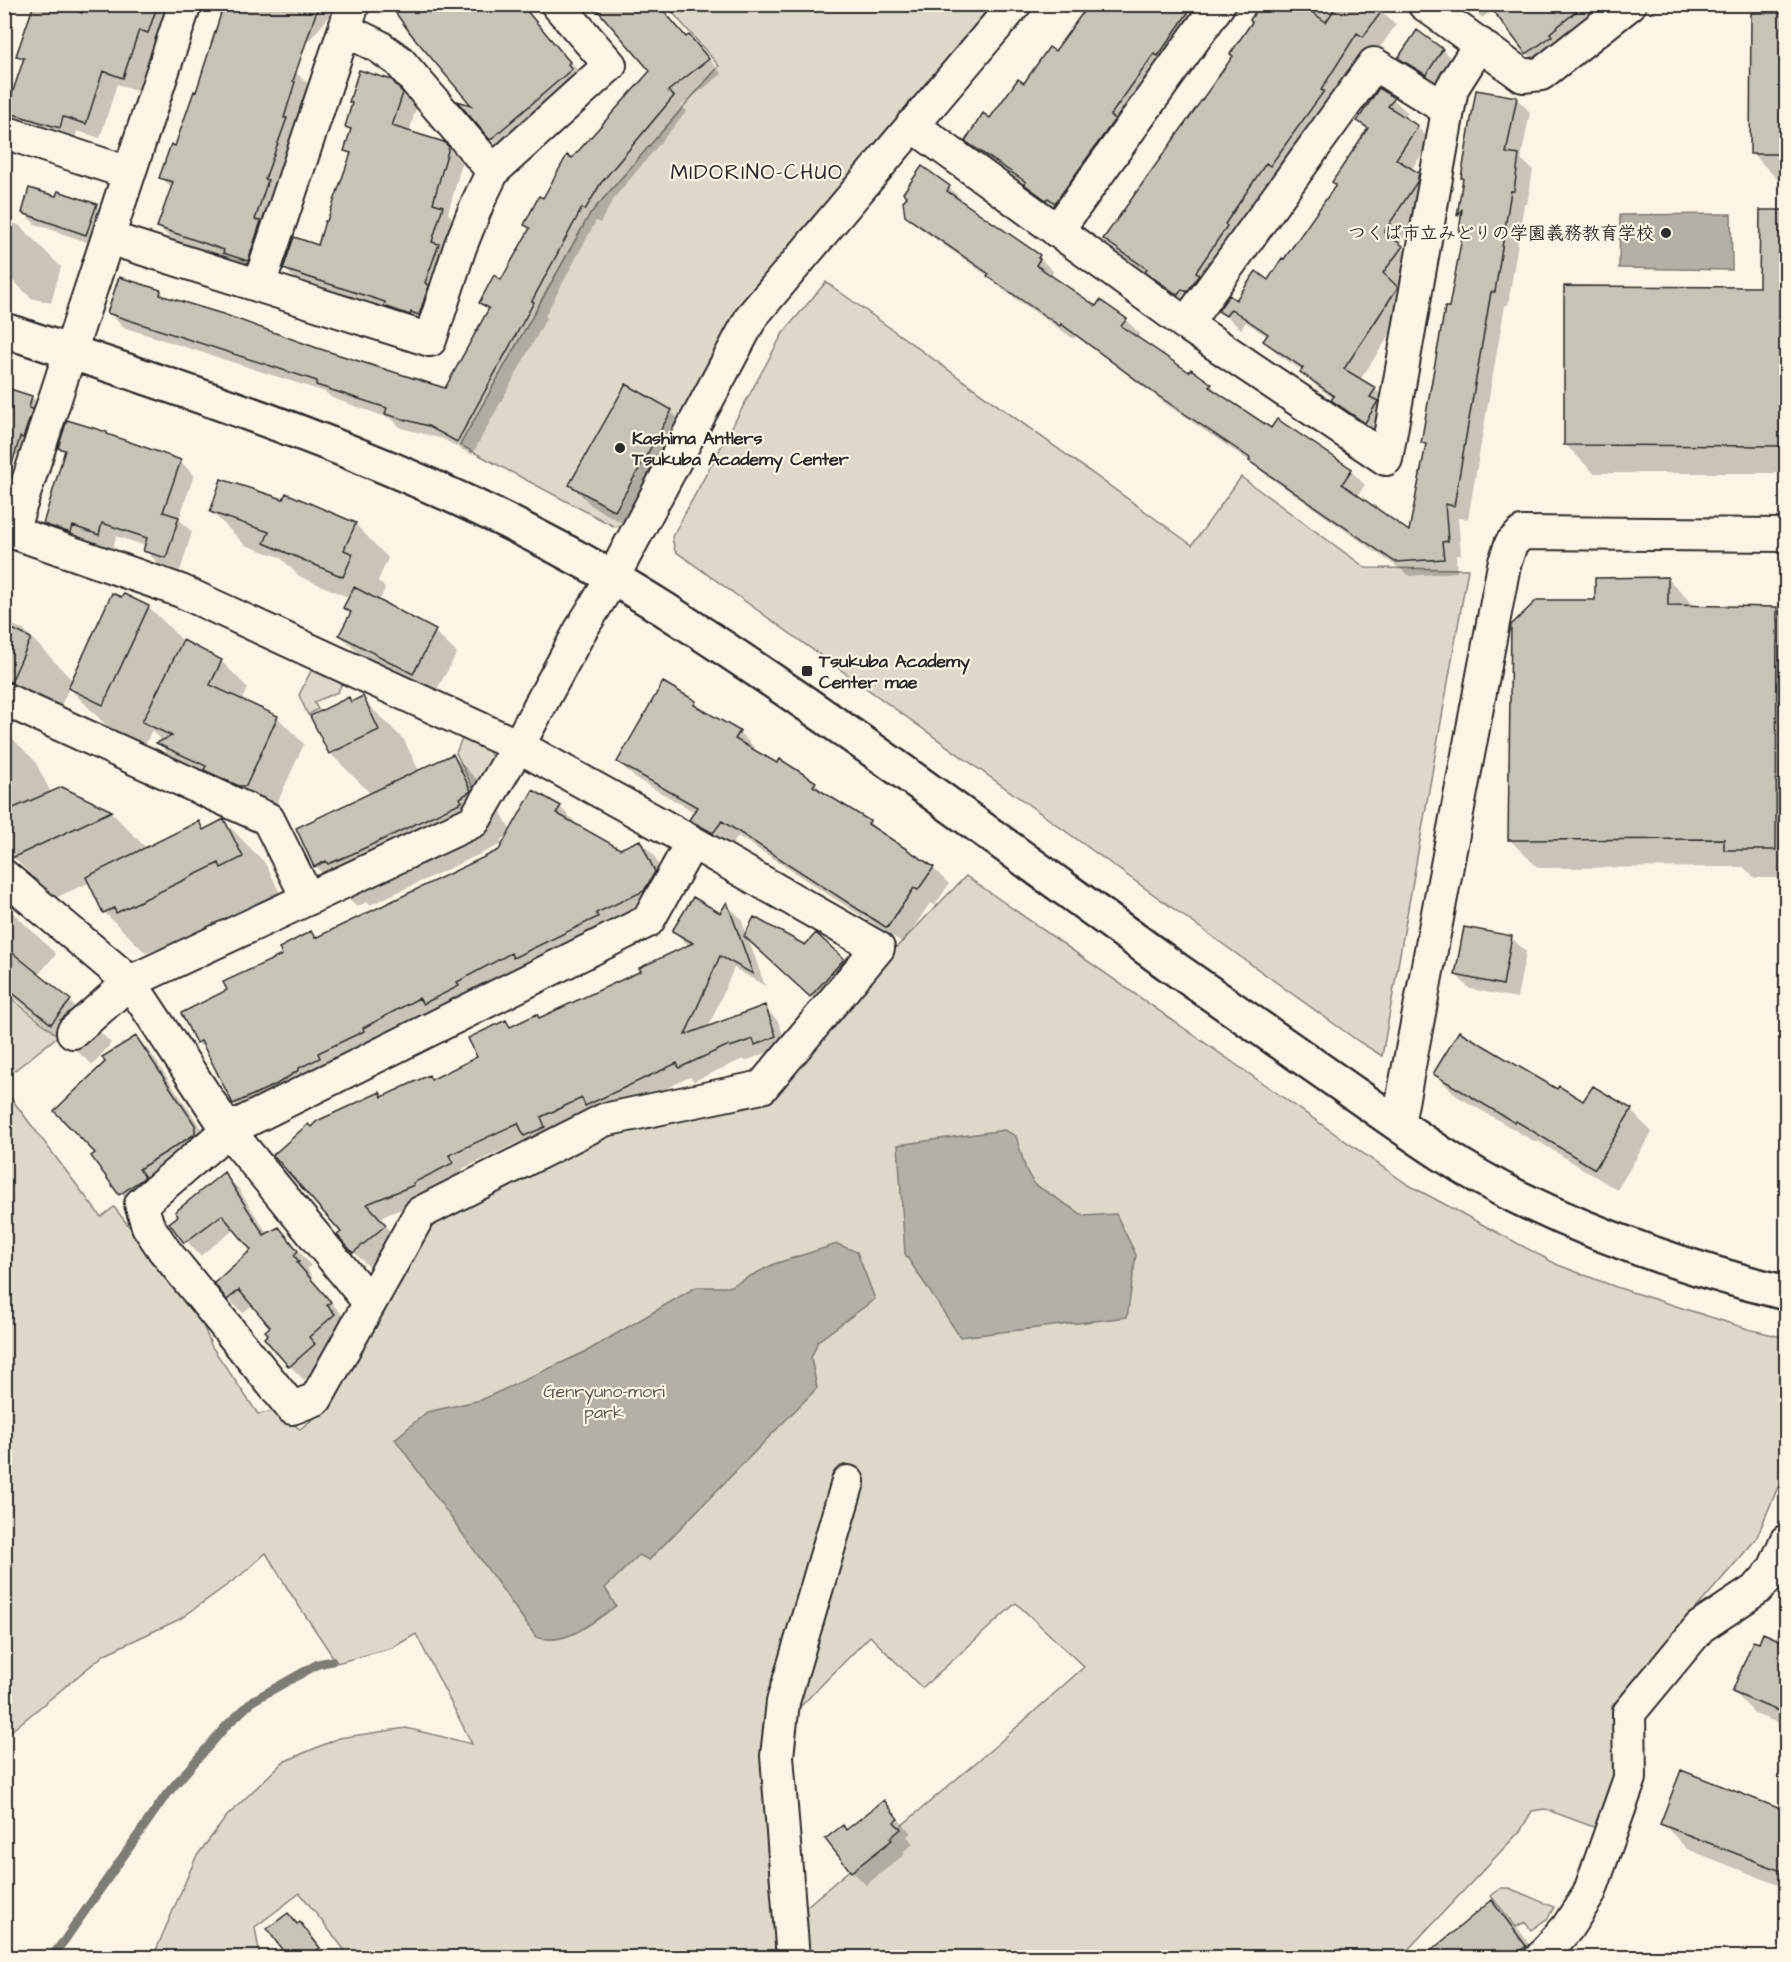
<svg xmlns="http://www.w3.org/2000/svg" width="1791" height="1962" font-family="'Architects Daughter','Klee One',sans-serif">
  <rect width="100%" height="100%" fill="#fcf5e5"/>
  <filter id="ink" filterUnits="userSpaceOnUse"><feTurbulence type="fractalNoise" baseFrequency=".0167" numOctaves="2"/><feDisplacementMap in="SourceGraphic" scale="12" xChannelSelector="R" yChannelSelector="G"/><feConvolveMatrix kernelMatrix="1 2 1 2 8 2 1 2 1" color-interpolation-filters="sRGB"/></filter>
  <g filter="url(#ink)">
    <!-- green -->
    <path fill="#ded8ca" stroke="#84827a" stroke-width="1.5" fill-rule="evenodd" d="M666,5h332l-249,296 -121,222 -13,4 -155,-82 130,-231 129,-148z
      M826,282l366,263 49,-68 125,91 102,1 -86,487 -24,-15 -683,-490 -3,-14 111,-204z
      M313,667l30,13 -5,12 -24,10 4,7 -10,6 -9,-20z
      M462,738l26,11 6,12 -19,31 -19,-39z
      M966,876l441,308 151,81 58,22 132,42 38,9v130l-30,71 -144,167 2,73 -15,50 -54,-20 -13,2 -11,19 -120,127h-1051l-50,-64 -45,34 5,30h-107l43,-100 31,-41 56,-54 56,-24 67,-10 66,16 -56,-110 -24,14 -55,15 -46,-69 -25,-41 -25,22 -61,44 -75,35 -100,82 -1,-647 97,128 13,-10 85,109 13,31 46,67 16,-3 26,18 28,-22 102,-186 176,-87 164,-33 116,-143zM1016,1603l68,64 -84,75 -200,170 -12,-193 82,-83 52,52z
      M5,993l53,43 -53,42z
      M1501,1888h8l45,19 -6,11 -17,12 -6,-8 -9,5 -25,-31z"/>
    <!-- water -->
    <path fill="#b4b0a5" stroke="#7d7b74" stroke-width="1.5" d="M1731,214l1,56 -113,-2 1,-53z
      M1004,1130l12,6 10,34 8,14 50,32 32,-2 20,41 -9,62 -167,20 -55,-83 -7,-109z
      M837,1244l20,8 18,47 -57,42 -7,17 6,30 -168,172 -10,-5 -34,33 11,18c-23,16 -50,41 -80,31l-141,-198 32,-27 54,-12 106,-49 109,-64h33l45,-23z"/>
    <!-- shadow -->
    <path fill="#0003" d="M36,4h130l-2,9 7,7 -8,26 -10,-3 -16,48 -20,-7 -17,54 -23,-7 -3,10 -52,-16 -14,-14 16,-49 -6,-6z
      M221,4h119l-52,61 22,21 -48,188 -28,-12 -61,-21 -14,-14 13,-39 -11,-11 15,-29 21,-54 25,-76 -4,-4z
      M592,4h66l29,34 2,-1 14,14 19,23 -41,32 6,5 -72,86 -15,26 -4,-2 -51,95 2,1 -75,138 -29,-16 -42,-11 -9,-9 -60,-21 -7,-6 -202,-65 -14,-14 52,-21 7,7 278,90 43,-78 -8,-8 21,-21 29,-53 -5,-4 46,-65 80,-89z
      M1091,4h131l-161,209 -31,-25 -50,-33 -14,-14 25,-21 64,-67z
      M1262,4h111l23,21 -18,25 -6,-4 -37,58 -143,204 -73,-55 -14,-14 130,-183z
      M1469,4h146l-74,64 -14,-15 -33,-44 -12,9z
      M1786,4v178h-6l-28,-29v-138h34z
      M523,8l60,68 -78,77 -14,-14 -15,-31z
      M1442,50l15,14 -17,24 -26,-16 -14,-14z
      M391,82l25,26 -7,25 35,10 18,20 -14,50 9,9 -24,106 -134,-45 -14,-14 34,-22 9,-24 24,-67 -6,-6 6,-18 -6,-6 7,-21 -3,-3z
      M1379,90l15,10 14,13 -4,5 13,9 14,14 -20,29 21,19 -1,8 -32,48 17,16 -20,26 15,15 -51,78 15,9 14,14 -9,33 -33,-22 -14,-14 1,-1 -18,-13 -13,-15 -24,-16 -14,-14 3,-4 -22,-15 -5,7 -21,-18 49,-29 16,-21 52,-75 31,-56 -9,-10z
      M1516,98l14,14 -9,47 12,11 -6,34h-3l-16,101h-3l-37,214 -10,-1 3,37h-5l1,17 -47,4 -145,-102 -11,-10 -84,-57 -94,-71 -2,3 -71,-49 -11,-11 -71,-50 -15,-14 16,-46 27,18 14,14 -1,2 77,54 14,14 -2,6 45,31 30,12 14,14 -4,4 53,37 22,10 14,14 46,31 80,41 14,14 -8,11 53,37 17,-87 -4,-4 41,-207 -4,-4 2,-12 -3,-4 5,-36 -2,-2z
      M96,206l12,12 -10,28 -63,-22 -12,-12z
      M1761,212h25v261h-192l-29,-29 196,-155z
      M4,221l15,4 42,42 -10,36 -20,-5 -27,-26z
      M626,386l45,26 22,21 -56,98 -45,-25 -21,-21z
      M31,397l27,26 -9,40 -45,-12z
      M60,447l120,14 14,14 -15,44 13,13 -12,39 -21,-7 -14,-14 1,-4 -30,-10 -3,12 -26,-8 -2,6 -26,-9 -14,-14 20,-70z
      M212,512l143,12 33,34 -10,23 7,7 -6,14 56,30 22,21 -23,42 -72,-38 -21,-22 11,-20 -7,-7 5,-10 -51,-22 -19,-19 -35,-12z
      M1668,579l28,28 81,2 9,9v260h-32l-10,-11 -206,1 -28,-28 2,-214z
      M125,596l24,11 36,36 36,18 27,27 -7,13 36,16 27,27 -31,68 -88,-42 -26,-26 4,-2 -11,-12 -7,15 -34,-15 -42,-42 -14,30 -51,-22v-75l20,9 49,51z
      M362,698l42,42 15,31 34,-16 41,42 17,35 49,-25 14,14 -2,3 48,26 20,-9 14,14 14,32 -10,18 -410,213 -14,-14 -25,-50 -12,-12 32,-51 55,-35 27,-23 6,6 183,-87 9,-17 -9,5 2,4 -132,61 -3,-3 -10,5 -42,-41 56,-72 -41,-41 18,-54 5,4z
      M695,702l11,12 33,18 16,16 -2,3 62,32 14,14 40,25 13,13 51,33 16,16 -14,21 -5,-2 -27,40 -165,-107 -8,12 -23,-12 -16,-16 4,-8 -60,-34 -16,-16z
      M4,730l31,31 16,32 11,-4 49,23 36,37 51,-26 7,7 19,-9 41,42 18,36 -124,55 -5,-5 -8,4 -42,-41 -14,-30 -35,16 -42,-41 -9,-19z
      M4,904l52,50 -18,21 32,27 41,41 -18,22 -89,-76z
      M727,905l14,13 5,16 59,13 11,-11 40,37 -32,35 -76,-70 17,48 -31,-18 -26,60 56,-21 14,14 11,29 -19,8 -4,-5 -21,8 -2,-2 -49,22 -4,-4 -151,72 -11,-11 -66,31 4,9 -40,21 -47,19 19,22 -30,26 -14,-14 -15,-17 4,-3 -32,-103 68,-36 5,5 44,-21 4,4 47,-24 27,-35 6,6 28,-9 103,-47 47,-25 -16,-16 46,-16z
      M1465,928l47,10 14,14 -9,46 -47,-9 -14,-14z
      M136,1037l14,15 59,88 -74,68 -14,-14 -28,-37 4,-3z
      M1435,1074l122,17 27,12 47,8 21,21 -35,58 -79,-49 -1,2 -80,-47z
      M224,1174l14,14 30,47 11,-6 14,14 18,23 -4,3 5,7 -2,2 34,39 -4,3 8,9 -26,23 6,6 -24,22 -14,-14 -18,-39 -19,-23 -10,9 -15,-14 25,-49 -18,-21 -35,27 -29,-33z
      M1786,1614v112l-31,-12 -21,-22 25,-47 16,-5z
      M1682,1772l104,41v75l-99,-39 -25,-26z
      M883,1802l28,31 -4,3 6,8 -10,8 2,2 -39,31 -14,-14 -5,-40z
      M1492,1902l28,29 20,27h-115z
      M288,1915l25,22 15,21h-37z"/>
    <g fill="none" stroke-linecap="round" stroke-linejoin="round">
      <!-- stream -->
      <path stroke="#7d7b74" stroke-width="9" d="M50,1958l14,-17 102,-146 61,-70 27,-25 64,-36 14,-3"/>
    </g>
    <!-- building -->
    <path fill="#c8c3b7" stroke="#2b2b2b" stroke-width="1.5" d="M45,4h12l25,9 3,-9h73l-10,29 -9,-3 -16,48 -20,-7 -17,53 -23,-7 -3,11 -54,-16 18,-54 -8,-2 17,-49z
      M224,4h95l-26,77 2,1 -11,36h3l-22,61 3,1 -13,40 6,1 -13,40 -25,-8 1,-3 -67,-23 16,-45 -14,-4 12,-34 4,2 19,-55 2,1z
      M389,4h132l49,58 -2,2 4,5 -82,71 -33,-39 14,4 -60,-71z
      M592,4h66l28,33 3,-2 20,24 -41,32 6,5 -73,87 -16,27 -3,-2 -50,93 2,1 -77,140 -29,-16 -43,-12 2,-6 -71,-23 1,-4 -210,-68 12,-36 42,13 -1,5 63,19 94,34 128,40 44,-80 -10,-5 15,-28 7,5 29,-52 -6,-3 15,-29 4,2 24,-43 5,3 78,-87z
      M1089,4h105l-36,52 -4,-2 -44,62 5,3 -60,84 -7,-5 -2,2 -22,-16 2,-2 -61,-41 18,-28 7,5 28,-39 6,4 25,-36 6,4z
      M1260,4h40l26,18 12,-18h49l-24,33 -6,-4 -36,57 3,1 -54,75 -4,-3 -41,61 2,2 -31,46 3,3 -12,17 -5,-3 -4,6 -33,-23 2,-3 -44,-30 130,-183 -3,-2 22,-32 -2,-2z
      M1488,4h97l-35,29 2,3 -26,18z
      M1751,13h35v141h-36z
      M1417,30l26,19 -17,26 -28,-17z
      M359,70l33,10 11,13 -11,33 52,16 5,5 -16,56 10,3 -11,36 7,2 -14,39 4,2 -10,30 -8,-3 -1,3 -26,-9 1,-4 -102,-33 11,-32 24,8 7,-24h2l24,-68 -7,-2 7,-22 -6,-2 7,-24 -3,-1z
      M1379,88l16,10 -7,8 30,20 -22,33 23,14 -2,9 -33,50 19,14 -20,27 15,14 -54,82 32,19 -6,9 8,4 -13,22 -34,-23 3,-4 -34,-24 3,-4 -40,-27 5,-7 -37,-25 -5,7 -8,-5 11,-16 7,5 20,-29 12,9 14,-22 2,1 52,-74 -4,-3 36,-54 -11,-7z
      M1476,90l41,7 -11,56 13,2 -5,36h-3l-16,101h-4l-37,214 -9,-2 3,37 -6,1 2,17 -49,3 -146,-101 1,-3 -96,-65 -93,-69 -1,2 -40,-27 -33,-23 2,-2 -84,-58 -2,-15 4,-4 -4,-4 19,-27 28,20 -3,5 93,64 -2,3 2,1 -4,6 60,41 4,-6 27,19 -6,7 68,46 2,-3 21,15 -3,3 62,41 6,-9 75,50 -10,15 67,47 17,-87 -5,-1 8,-46 16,-90h4l14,-75h-4l3,-23 -5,7 6,-38h-2z
      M29,188l27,8 2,-5 39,13 -11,31 -64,-22z
      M1760,210h26v236l-222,-1v-159l195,1z
      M626,384l46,26 -57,101 -46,-26z
      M4,387l28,9 -3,12 4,1 -10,29 -3,-1 -9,31h-7z
      M67,420l40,12v2l74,26 -18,52 16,5 -13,41 -23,-7 4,-13 -45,-15 -3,12 -26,-9 -2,7 -28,-9 22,-74 -7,-2z
      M221,479l62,20 3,-6 70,30 -12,27 9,4 -10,23 -79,-34 5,-11 -59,-20z
      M1668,577v28l109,2 -1,243h-52v-11l-216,1 3,-215 26,-25h58v-22z
      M354,587l82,43 -23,44 -74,-39 12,-23 -8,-4z
      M112,593l9,4 3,-3 25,12 -46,99 -35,-17z
      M4,625l27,13 -20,44 -7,-1z
      M183,640l39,20 -12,25 68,31 -32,70h-7l-35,-16 2,-4 -50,-23 16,-7 -30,-14z
      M663,682l33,19 -2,4 46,26 -5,8 42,24 3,-4 36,23 -3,4 57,35 -2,3 66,43 -16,23 -4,-2 -27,40 -165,-107 -9,12 -24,-13 8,-13 -80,-45z
      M363,696l16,34 -50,24 -19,-38 39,-19 2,5z
      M453,754l18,37 -11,7 2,4 -110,52 -24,10 -2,-3 -12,6 -18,-39z
      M62,787l50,24 -100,47 -8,-16v-30z
      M533,790l28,16 -5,7 64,36 20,-9 15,32 -11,19 -48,22 2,4 -85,41 -2,-5 -54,29 2,4 -36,18 -4,-6 -56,30 1,3 -46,22 2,5 -21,10v2l-22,14 -44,20 -32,-63 -5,2 -15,-30 46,-23 -4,-8 59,-27 -3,-7 32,-17 4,7 184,-88z
      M224,819l19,38 -22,11 -2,-5 -103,50 -2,-5 -11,5 -17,-36 113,-56 4,9z
      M693,897l27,16 7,-11 26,72 -33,-18 -35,79 80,-30 11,31 -21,9 -2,-6 -23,8 -1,-2 -50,23 -2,-5 -92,43 -3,-8 -41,19 4,10 -21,9 -6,-13 -69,32 4,8 -40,20 1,2 -47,19 19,21 -33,28 -16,-18 4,-3 -68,-77 35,-31 3,3 6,-6 63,-29 2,5 47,-22 2,5 46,-23 -9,-19 38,-18 4,7 27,-13 2,4 102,-47 -2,-3 54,-25 -21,-12z
      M754,917l51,28 11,-12 28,26 -34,38 -66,-61z
      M1464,927l48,9 -9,49 -48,-10z
      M4,946l67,54 -20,24 -47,-38z
      M1459,1031l98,58 2,-3 24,15 10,-15 39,23 -37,60 -79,-48 -1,2 -82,-49z
      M136,1036l59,89v9l-56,35 6,8 -26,18 -28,-39 4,-3 -41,-42 51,-49 -3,-5z
      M224,1172l40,63 15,-8 19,24 -4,4 5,7 -2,1 34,39 -4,3 8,9 -26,23 6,7 -26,23 -25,-29 4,-4 -3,-3 5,-4 -31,-37 -12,10 -13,-17 37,-33 -29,-35 -38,28 -15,-20 9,-7 -3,-4z
      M1763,1633l23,10v48l-8,20 -46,-19 21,-51 6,2z
      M1681,1770l105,41v62l-126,-49z
      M884,1800l14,19 -4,3 7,7 -11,9 2,2 -41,32 -26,-33 18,-14 3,5z
      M1492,1900l34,46 -13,12h-91z
      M288,1913l9,11 3,-2 20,26 -12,10h-20l-21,-29z"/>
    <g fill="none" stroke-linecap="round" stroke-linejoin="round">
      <defs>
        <path id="minor" d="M1424,4l99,72 18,-2 89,-70
          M345,30l33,16 21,15 94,110
          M912,125l274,199 200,135 66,-371 28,-44
          M4,132l125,41
          M1057,231l162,-227
          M109,238l321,102 30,-93 18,-45 15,-31 117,-106 -53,-61
          M259,285l94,-281
          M1186,324l188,-260 74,46
          M4,529l177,62 337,155 174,96 186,106 -116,139 -158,33 -184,93 -104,186 -24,9 -128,-158 -16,-24 -7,-22 87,-74 420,-209 44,-79
          M12,531c57,-176 114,-351 173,-527
          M4,699l264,120 40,80
          M4,876l126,106 98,148 141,172
          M73,1032l57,-50 344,-161 44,-75 62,-115 32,-52 140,-263 263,-312
          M1398,1124l106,-559 7,-21 11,-11 264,2
          M793,1958l-16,-202 6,-54 65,-220
          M1540,1958l27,-30 22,-34 41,-116 -1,-65 71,-86 57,-38 9,-10 8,-10 12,-28"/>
        <path id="tertiary" d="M4,330c227,75 457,150 660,279 172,110 337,234 503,354 62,43 124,86 185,129 53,37 106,76 165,105 86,42 176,73 269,96"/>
      </defs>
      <!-- minor casing -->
      <use href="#minor" stroke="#2b2b2b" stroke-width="36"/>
      <!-- tertiary casing -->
      <use href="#tertiary" stroke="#2b2b2b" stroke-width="38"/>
      <!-- minor -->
      <use href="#minor" stroke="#fcf5e5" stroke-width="32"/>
      <!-- tertiary -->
      <use href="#tertiary" stroke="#fcf5e5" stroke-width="33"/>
    </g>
  </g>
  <!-- markers -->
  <g fill="#2b2b2b" stroke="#fcf5e5" stroke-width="2">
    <circle cx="1666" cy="233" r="6"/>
    <circle cx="620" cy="448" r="6"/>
    <rect x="801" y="665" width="12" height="12" rx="3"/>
  </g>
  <g text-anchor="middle" stroke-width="4.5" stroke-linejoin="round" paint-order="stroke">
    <!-- poi labels -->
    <g font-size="18" font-weight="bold" fill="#2b2b2b" stroke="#fcf5e5" text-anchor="start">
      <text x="1654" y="239" text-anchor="end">つくば市立みどりの学園義務教育学校</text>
      <text x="632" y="444">Kashima Antlers<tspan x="632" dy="21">Tsukuba Academy Center</tspan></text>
      <text x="819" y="667">Tsukuba Academy<tspan x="819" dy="21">Center mae</tspan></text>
    </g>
    <!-- park labels -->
    <g font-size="18" fill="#585653" stroke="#fcf5e5">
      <text x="604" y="1397">Genryuno-mori<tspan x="604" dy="21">park</tspan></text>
    </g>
    <!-- quarter labels -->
    <g font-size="21" letter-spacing="1.5" fill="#2b2b2b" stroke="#fcf5e5">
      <text x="757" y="179">MIDORINO-CHUO</text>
    </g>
  </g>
  <!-- margin -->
  <rect width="1791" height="1962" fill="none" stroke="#fcf5e5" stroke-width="24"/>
  <rect x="12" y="12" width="1767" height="1938" fill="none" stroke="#2b2b2b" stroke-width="2" filter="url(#ink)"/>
</svg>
